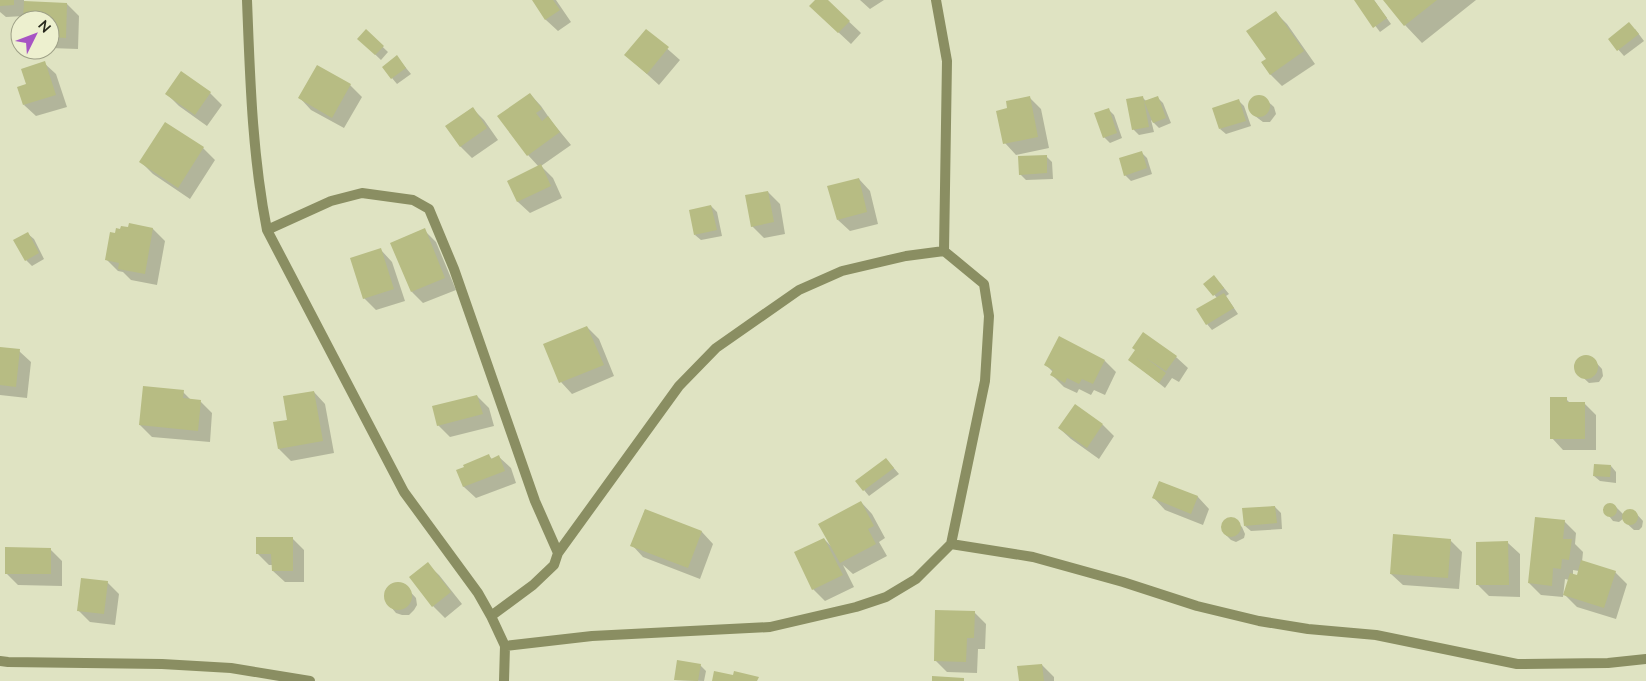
<svg xmlns="http://www.w3.org/2000/svg" width="1646" height="681" font-family="Lato,sans-serif">
  <rect width="100%" height="100%" fill="#dfe3c2"/>
  <!-- shadow -->
  <path fill="#0003" fill-rule="evenodd" d="M0,0h24v2l43,2 12,12 -1,33 -28,-1v-28h-26v-4l-18,1 -6,-5z
    M533,0h23l15,22 -13,9 -12,-11z
    M817,0h9l35,33 -10,11 -28,-26z
    M860,0h24l-14,9z
    M1356,0h18l17,24 -11,8z
    M1385,0h91l-54,43 -17,-18z
    M1275,12l12,12 28,40 -33,22 -11,-11 -9,-12 5,-4z
    M1635,29l9,12 -20,15 -15,-17z
    M646,30l34,30 -21,25 -33,-30z
    M366,31l22,21 -7,8 -22,-21z
    M397,57l14,17 -14,10 -5,-6z
    M44,63l12,11 11,33 -31,9 -12,-11z
    M350,85l12,12 -18,31 -33,-18 -11,-12z
    M210,93l12,12 -15,21 -28,-20 -12,-12z
    M530,94l11,12 11,16 19,23 -30,21 12,12 9,20 -32,15 -12,-11 -10,-21 31,-14 -11,-12 -29,-38z
    M1029,97l12,12 8,39 -33,7 -11,-12 3,-34z
    M1142,97l4,4 11,-4 6,6 8,20 -12,5 -8,-8 3,12 -15,3 -5,-5 -7,-30z
    M1263,97l11,10 2,7 -6,8h-7l-12,-9 -1,-10 3,-5z
    M1238,100l6,6 7,20 -25,8 -6,-5z
    M472,108l12,12 14,20 -26,18 -11,-11 -14,-20z
    M1108,109l6,6 8,23 -12,5 -6,-6z
    M166,124l37,24 12,12 -25,39 -37,-25 -12,-12z
    M1141,152l6,6 5,16 -21,7 -6,-6z
    M1046,156l6,6 1,17 -27,1 -6,-6z
    M859,179l11,12 8,33 -28,7 -12,-11z
    M768,192l12,12 5,30 -21,4 -12,-12z
    M711,206l6,6 5,24 -21,4 -6,-5z
    M130,225l23,4 12,12 -8,44 -26,-5 -8,-8 -5,-1 -11,-11 9,-25 5,-5 8,-1z
    M424,230l12,12 20,48 -33,13 -11,-11z
    M28,234l6,5 10,20 -12,7 -6,-6 -11,-19z
    M381,250l11,12 13,39 -29,9 -12,-12z
    M1220,283l9,11 -3,2 12,18 -26,16 -5,-6 10,-26 -12,-14z
    M587,327l12,12 15,37 -42,18 -11,-12z
    M0,348l19,3 12,11 -4,36 -27,-3z
    M1136,350l40,7 12,11 -9,14 -7,-4 -7,10 -35,-28z
    M1584,356l7,1 11,12 1,7 -4,6 -10,1 -12,-11 -1,-10z
    M1105,361l11,11 -11,23 -11,-5 -3,5 -12,-6 -2,4 -13,-6 -12,-12 1,-3 -7,-7z
    M183,392l9,9 9,1 11,11 -2,29 -58,-5 -12,-12z
    M314,392l11,12 9,49 -43,8 -12,-12 9,-28z
    M477,396l12,12 5,18 -44,11 -12,-12z
    M1566,399l4,4h14l12,12v35h-33l-11,-12z
    M1103,425l11,11 -15,23 -28,-20 -12,-11z
    M489,456l3,3 7,-2 12,11 5,15 -40,15 -12,-11 -6,-16z
    M886,459l13,15 -30,22 -5,-6z
    M1611,466l5,6v11l-16,-2 -6,-5z
    M1160,482l38,15 11,12 -6,16 -38,-15 -11,-12z
    M861,502l11,12 13,24 -6,4 8,14 -34,18 -10,-9 11,22 -29,14 -12,-12 11,-50 7,7z
    M1608,504l6,1 9,9 4,-4 7,1 9,10 -1,6 -3,3h-5l-10,-9v-3l-5,4 -6,-1 -8,-10v-4z
    M1275,507l6,6 1,16 -31,2 -6,-5z
    M645,510l57,22 11,12 -13,35 -57,-22 -11,-12z
    M1228,519l8,2 6,6 3,7 -1,4 -8,4 -5,-2 -6,-6 -3,-6 1,-5z
    M1564,521l12,12 -1,11 8,8 -1,10 33,10 12,12 -11,35 -39,-12 -12,-12 4,-15 -4,-1 -2,18 -22,-2 -12,-12zM1573,570l6,1 -1,6 -5,-2z
    M292,538l12,12v32h-19l-12,-11v-6h-4l-11,-11z
    M1450,540l12,12 -3,37 -56,-4 -12,-11z
    M1508,543l12,11v43l-31,-1 -11,-11z
    M50,549l12,12v25l-44,-1 -12,-12z
    M427,564l12,11 23,29 -17,14 -12,-12 -23,-29z
    M107,582l12,12 -4,31 -25,-3 -12,-12z
    M399,584l6,2 11,12 1,7 -3,5 -5,5h-7l-6,-2 -10,-12 -1,-7 3,-5 5,-4z
    M974,612l12,12 -1,25h-7l-1,24 -30,-1 -12,-12z
    M700,665l6,6 -2,10 -29,-1z
    M1042,665l12,12v4h-34z"/>
  <!-- building -->
  <path fill="#b7bc83" d="M0,0h14v5l-14,1z
    M532,0h21l7,10 -15,10z
    M815,0h13l22,21 -12,12 -29,-27z
    M1354,0h20l13,18 -14,10z
    M1383,0h54l-33,26z
    M24,1l43,2 -1,35 -16,-1v-17h-27z
    M1276,11l28,40 -34,24 -9,-13 5,-3 -20,-28z
    M1629,22l10,12 -22,17 -9,-12z
    M366,29l18,17 -9,9 -18,-16z
    M646,29l23,18 -22,27 -23,-19z
    M397,55l9,13 -15,11 -9,-12z
    M45,61l11,34 -33,10 -6,-18 9,-3 -5,-15z
    M317,65l34,19 -19,34 -34,-20z
    M181,71l30,21 -16,23 -30,-21z
    M530,93l12,16 -6,4 6,8 6,-5 12,16 -33,24 -30,-40z
    M1248 106a11 11 0 1 1 22 0a11 11 0 1 1-22 0Z
    M1030,96l8,41 -35,7 -7,-33 11,-3 -1,-7z
    M1143,96l6,31 -17,3 -6,-31z
    M1158,96l8,22 -13,5 -9,-22z
    M1239,99l7,22 -27,8 -7,-21z
    M473,107l14,21 -27,19 -15,-21z
    M1109,108l8,25 -14,5 -9,-25z
    M165,122l39,25 -26,41 -39,-26z
    M1142,151l5,17 -23,8 -5,-18z
    M1047,155v18l-28,2 -1,-19z
    M541,164l10,22 -34,16 -10,-21z
    M859,178l8,34 -30,8 -10,-34z
    M768,191l6,31 -23,5 -6,-32z
    M711,205l6,25 -23,5 -5,-25z
    M129,223l24,5 -8,46 -27,-5 1,-6 -14,-3 5,-28 5,1 1,-5 4,1 1,-3 7,1z
    M425,228l20,50 -34,14 -21,-49z
    M28,232l11,21 -14,8 -12,-21z
    M381,248l13,41 -31,10 -13,-41z
    M1214,275l10,13 -11,8 -10,-12z
    M1224,293l10,15 -28,17 -10,-16z
    M587,326l17,39 -45,18 -16,-39z
    M1143,332l34,24 -11,15 -20,-13 20,15 -7,10 -31,-23 7,-10 -3,-2z
    M1059,336l46,24 -12,24 -11,-5 -3,5 -12,-6 -2,5 -15,-8 3,-5 -9,-5z
    M0,347l20,2 -4,38 -16,-2z
    M1574 367a12 12 0 1 1 24 0a12 12 0 1 1-24 0Z
    M143,386l41,4 -1,8 18,2 -3,31 -59,-6z
    M314,391l9,50 -45,8 -5,-27 14,-2 -4,-24z
    M477,395l6,19 -46,12 -5,-20z
    M1550,397h17v5h18v37h-35z
    M1075,404l28,20 -16,24 -29,-20z
    M489,454l2,5 8,-4 6,16 -42,16 -7,-17 8,-3 -1,-2z
    M886,458l8,10 -31,23 -8,-10z
    M1594,464l17,1 -1,12 -17,-1z
    M1159,481l39,15 -7,18 -39,-16z
    M861,501l13,25 -6,3 8,15 -36,19 -22,-39z
    M1603 510a7 7 0 1 1 14 0a7 7 0 1 1-14 0Z
    M1275,506l2,17 -33,3 -2,-18z
    M1622 517a8 8 0 1 1 16 0a8 8 0 1 1-16 0Z
    M645,509l57,22 -14,37 -58,-22z
    M1535,517l30,3 -2,19h9l-3,21 -7,-1 -1,10 -8,-1 -1,18 -24,-3z
    M1221 527a10 10 0 1 1 20 0a10 10 0 1 1-20 0Z
    M1393,534l58,5 -3,39 -58,-4z
    M256,537h37v34h-21l-1,-17h-15z
    M824,538l19,37 -31,15 -18,-38z
    M1508,541l1,44h-33v-43z
    M5,547l46,1v26h-46z
    M1581,560l35,11 -12,37 -41,-13 7,-22 7,2z
    M428,562l23,30 -19,15 -23,-30z
    M81,578l27,3 -4,33 -27,-3z
    M384 596a14 14 0 1 1 28 0a14 14 0 1 1-28 0Z
    M935,610l40,1 -1,27h-7l-1,24 -32,-1z
    M677,660l24,4 -3,17 -24,-1z
    M1042,664l2,17h-25l-2,-15z
    M714,671l19,4 1,-4 25,6 -2,4h-45z
    M932,676l32,2v3h-32z"/>
  <g fill="none" stroke-linecap="round" stroke-linejoin="round">
    <!-- street -->
    <path stroke="#8a8e62" stroke-width="10" d="M247,0c3,77 5,154 20,230l137,262 74,101 13,23 14,30 -1,35
      M936,0l11,61 -3,190
      M267,230l64,-29 31,-8 51,7 16,9 25,60 81,232 23,52
      M491,616l42,-31 21,-20 4,-12 121,-167 37,-38 83,-58 43,-19 64,-15 38,-5 40,33 5,32 -4,65 -34,163
      M505,646l87,-10 178,-9 86,-20 30,-10 30,-18 35,-35 82,13 90,25 74,24 62,15 49,8 68,6 141,29 91,-1 38,-4
      M0,661l8,1 154,2 69,4 79,13"/>
  </g>
  <!-- north arrow -->
  <g transform="translate(35 35) rotate(48)"><circle r="24" fill="#edf0cf" stroke="#9ea087"/>
  <path d="M0-4L9 19L0 12L-9 19Z" fill="#a754c4"/>
  <text y="-8" font-size="14" font-weight="bold" text-anchor="middle" fill="#27281c">N</text>
  </g>
</svg>
